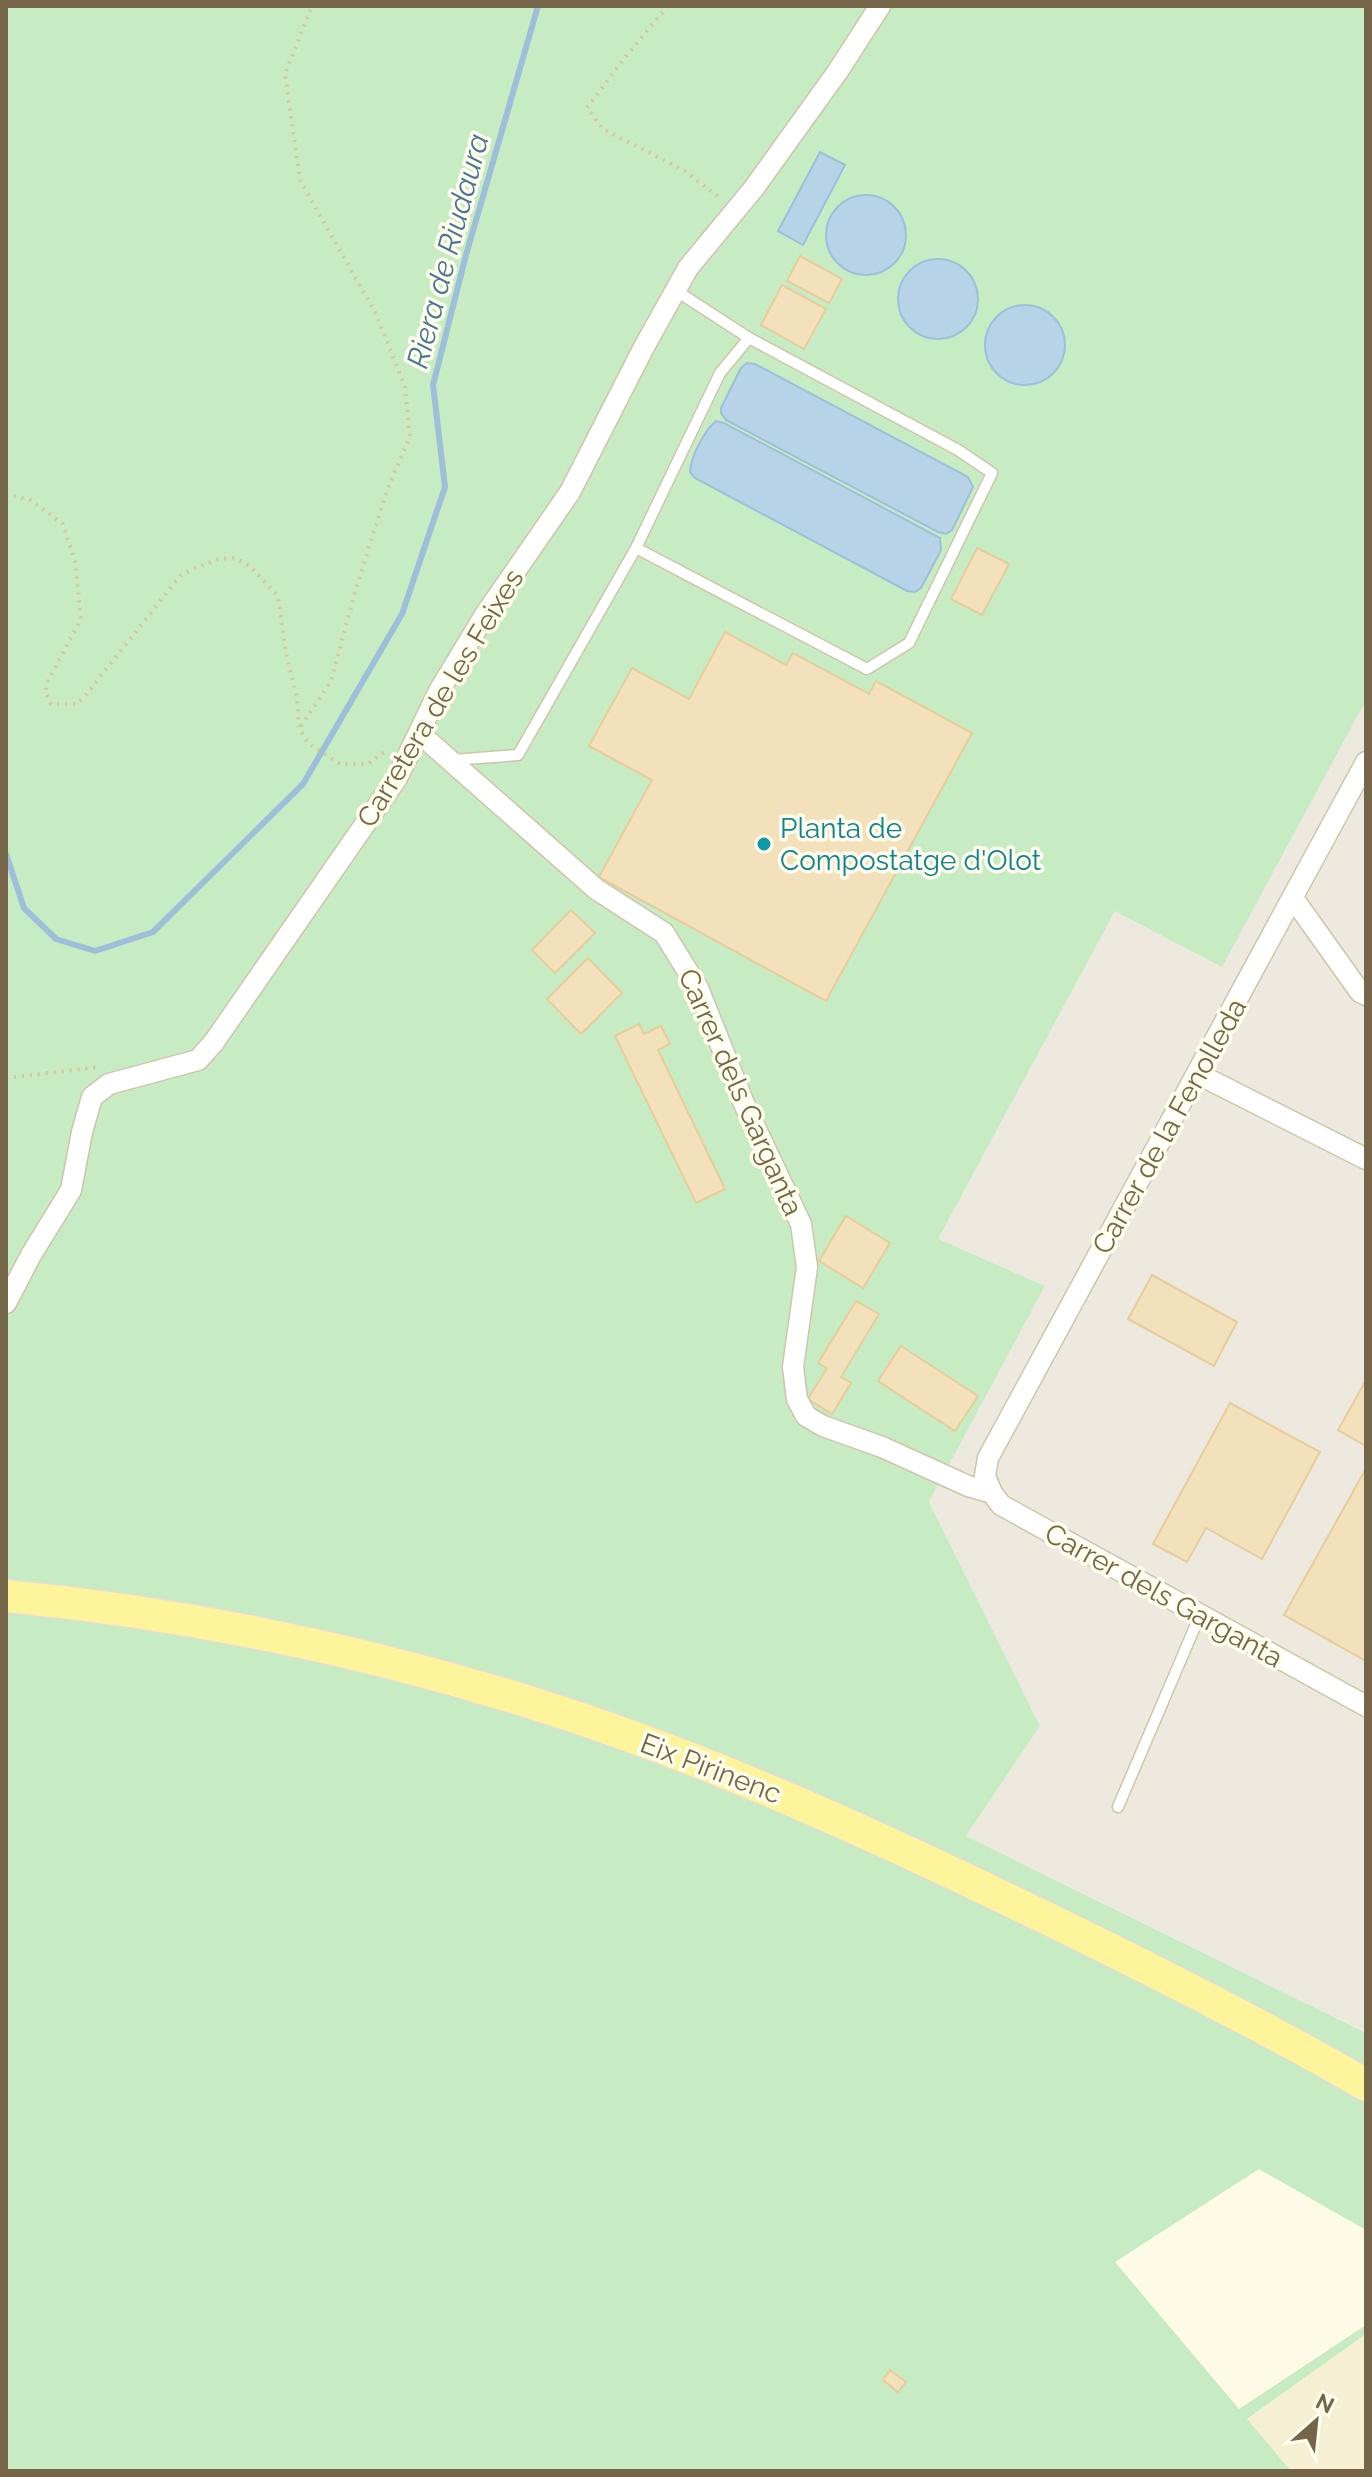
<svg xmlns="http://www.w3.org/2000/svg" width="1372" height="2477" font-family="Raleway,sans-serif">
  <rect width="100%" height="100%" fill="#fdfae5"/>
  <!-- residential -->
  <path fill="#f5efd3" d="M1366,2334v137h-96l-29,-47z"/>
  <!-- industrial -->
  <path fill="#ede9df" d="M1366,446v1587l-400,-197 74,-110 -111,-224 116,-216 -108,-46z"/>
  <!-- green -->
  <path fill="#c7ebc3" d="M6,6h1360v694l-144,267 -107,-56 -177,328 107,47 -116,216 111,224 -74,110 400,197v197l-107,-61 -144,93 124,147 127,-84v9l-119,85 44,52h-1285z"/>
  <!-- water -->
  <path fill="#b8d3e7" stroke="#9ebfd9" stroke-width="2" d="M820,152l25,13 -42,80 -25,-14z
    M826 235a40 40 0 1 1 80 0a40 40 0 1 1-80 0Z
    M898 299a40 40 0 1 1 80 0a40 40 0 1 1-80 0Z
    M985 345a40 40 0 1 1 80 0a40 40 0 1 1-80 0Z
    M747,363l8,1 213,113 5,10 -21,43 -6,4 -8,-2 -212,-112 -5,-7v-5l20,-40z
    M716,421l8,2 216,115 1,12 -20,38 -6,4 -8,-1 -212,-113 -5,-6c1,-16 14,-41 26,-51z"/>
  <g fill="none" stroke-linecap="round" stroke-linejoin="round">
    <!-- stream -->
    <path stroke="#9ebfd9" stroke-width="6" d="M6,854l18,54 32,31 39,12 58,-19 150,-148 99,-170 43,-127 -12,-102 33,-130 72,-249"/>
  </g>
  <!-- building -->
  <path fill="#f3e1bc" stroke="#e6cd9b" stroke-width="2" d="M800,256l42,23 -13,24 -42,-22z
    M782,285l44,24 -22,40 -43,-24z
    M977,548l32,16 -27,51 -31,-16z
    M725,632l61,33 7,-12 76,41 7,-13 96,52 -146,268 -227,-124 53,-97 -63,-34 43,-78 57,31z
    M571,910l24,23 -40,40 -23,-23z
    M588,958l34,35 -41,41 -34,-35z
    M639,1024l5,10 17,-8 9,18 -12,6 67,139 -29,14 -81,-167z
    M846,1216l44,27 -27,45 -44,-27z
    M1152,1275l85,47 -23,44 -86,-47z
    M856,1301l23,13 -38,63 10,6 -19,31 -24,-15 19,-31 -9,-5z
    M901,1346l77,50 -23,35 -77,-50z
    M1366,1380v66l-28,-16z
    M1230,1403l90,49 -58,107 -56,-31 -19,34 -34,-18z
    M1364,1472l2,1v188l-82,-46z
    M890,2370l16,12 -8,10 -15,-12z"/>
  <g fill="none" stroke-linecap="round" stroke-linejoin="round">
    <defs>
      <path id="lane" d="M675,290l74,48
        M453,760l65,-5 118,-207 231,121 42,-26 83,-170 -34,-23 -209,-112 -29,35 -84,175
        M1118,1807l82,-192"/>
      <path id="street" d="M419,733l177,156 68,44 34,55 47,118 56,118 6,43 -14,100 4,32 9,17 17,10 59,21 86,39 24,7 9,12 365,201
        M1293,898l67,94 6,3
        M1198,1074l168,85
        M6,1303l25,-48 40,-65 11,-58 10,-35 17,-13 89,-24 16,-18 183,-264 42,-87 46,-76 85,-123 74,-145 44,-79 66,-80 84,-117 42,-65
        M992,1493l-7,-17 3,-18 378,-696"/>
      <path id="primary" d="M6,1596c177,17 353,53 523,106 177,55 346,133 513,214 109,53 219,108 324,169"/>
    </defs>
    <!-- lane casing -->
    <use href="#lane" stroke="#cfc5ab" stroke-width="13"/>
    <!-- street casing -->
    <use href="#street" stroke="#cfc5ab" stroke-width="23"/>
    <!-- primary casing -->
    <use href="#primary" stroke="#e1ddd7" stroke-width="35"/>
    <!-- path -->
    <path stroke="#d8c59e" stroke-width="4" stroke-dasharray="2 6" stroke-linecap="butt" d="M668,6l-42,50 -39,52 16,21 82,42 36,28
      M6,494l24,6 33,24 12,37 6,58 -33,62 -3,11 6,12h26l8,-8 95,-120 15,-8 24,-9 16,-1 16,9 27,29 8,57 11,45 2,30 9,15 32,21h28l19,-14
      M301,726l30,-45 24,-89 31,-99 24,-57 -5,-49 -29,-73 -76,-134 -15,-106 27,-68
      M6,1078l93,-11"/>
    <!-- lane -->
    <use href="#lane" stroke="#fff" stroke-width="10"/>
    <!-- street -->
    <use href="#street" stroke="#fff" stroke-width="20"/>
    <!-- primary -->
    <use href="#primary" stroke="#fdf49c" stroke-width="32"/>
  </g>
  <!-- markers -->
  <circle fill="#0f9aa8" stroke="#fffdec" stroke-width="3" cx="764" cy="844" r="8"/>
  <g text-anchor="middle" stroke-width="7" stroke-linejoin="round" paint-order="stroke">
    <!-- street labels -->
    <g font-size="28" fill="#766649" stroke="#fffdec">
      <text transform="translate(440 698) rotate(-59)" y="10">Carretera de les Feixes</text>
      <text transform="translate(741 1092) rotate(66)" y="10">Carrer dels Garganta</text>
      <text transform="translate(1169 1126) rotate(-61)" y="10">Carrer de la Fenolleda</text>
      <text transform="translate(1164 1595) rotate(29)" y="10">Carrer dels Garganta</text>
      <text transform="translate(711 1768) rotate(21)" y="10">Eix Pirinenc</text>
    </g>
    <!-- culture labels -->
    <g font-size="28" fill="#0d838f" stroke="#fffdec" text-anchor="start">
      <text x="780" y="838">Planta de<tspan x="780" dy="32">Compostatge d'Olot</tspan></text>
    </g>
    <!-- water labels -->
    <g font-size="30" font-style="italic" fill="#487599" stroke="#fffdec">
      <text transform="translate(448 251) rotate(-75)" y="10">Riera de Riudaura</text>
    </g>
  </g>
  <!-- border -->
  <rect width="1372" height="2477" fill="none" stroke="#766649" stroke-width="16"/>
  <!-- north arrow -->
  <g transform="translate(1316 2421) rotate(27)" stroke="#fffdec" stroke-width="6" paint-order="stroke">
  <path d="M0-6L14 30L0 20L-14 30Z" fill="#766649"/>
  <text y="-12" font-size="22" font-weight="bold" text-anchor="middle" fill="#766649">N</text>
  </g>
</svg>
